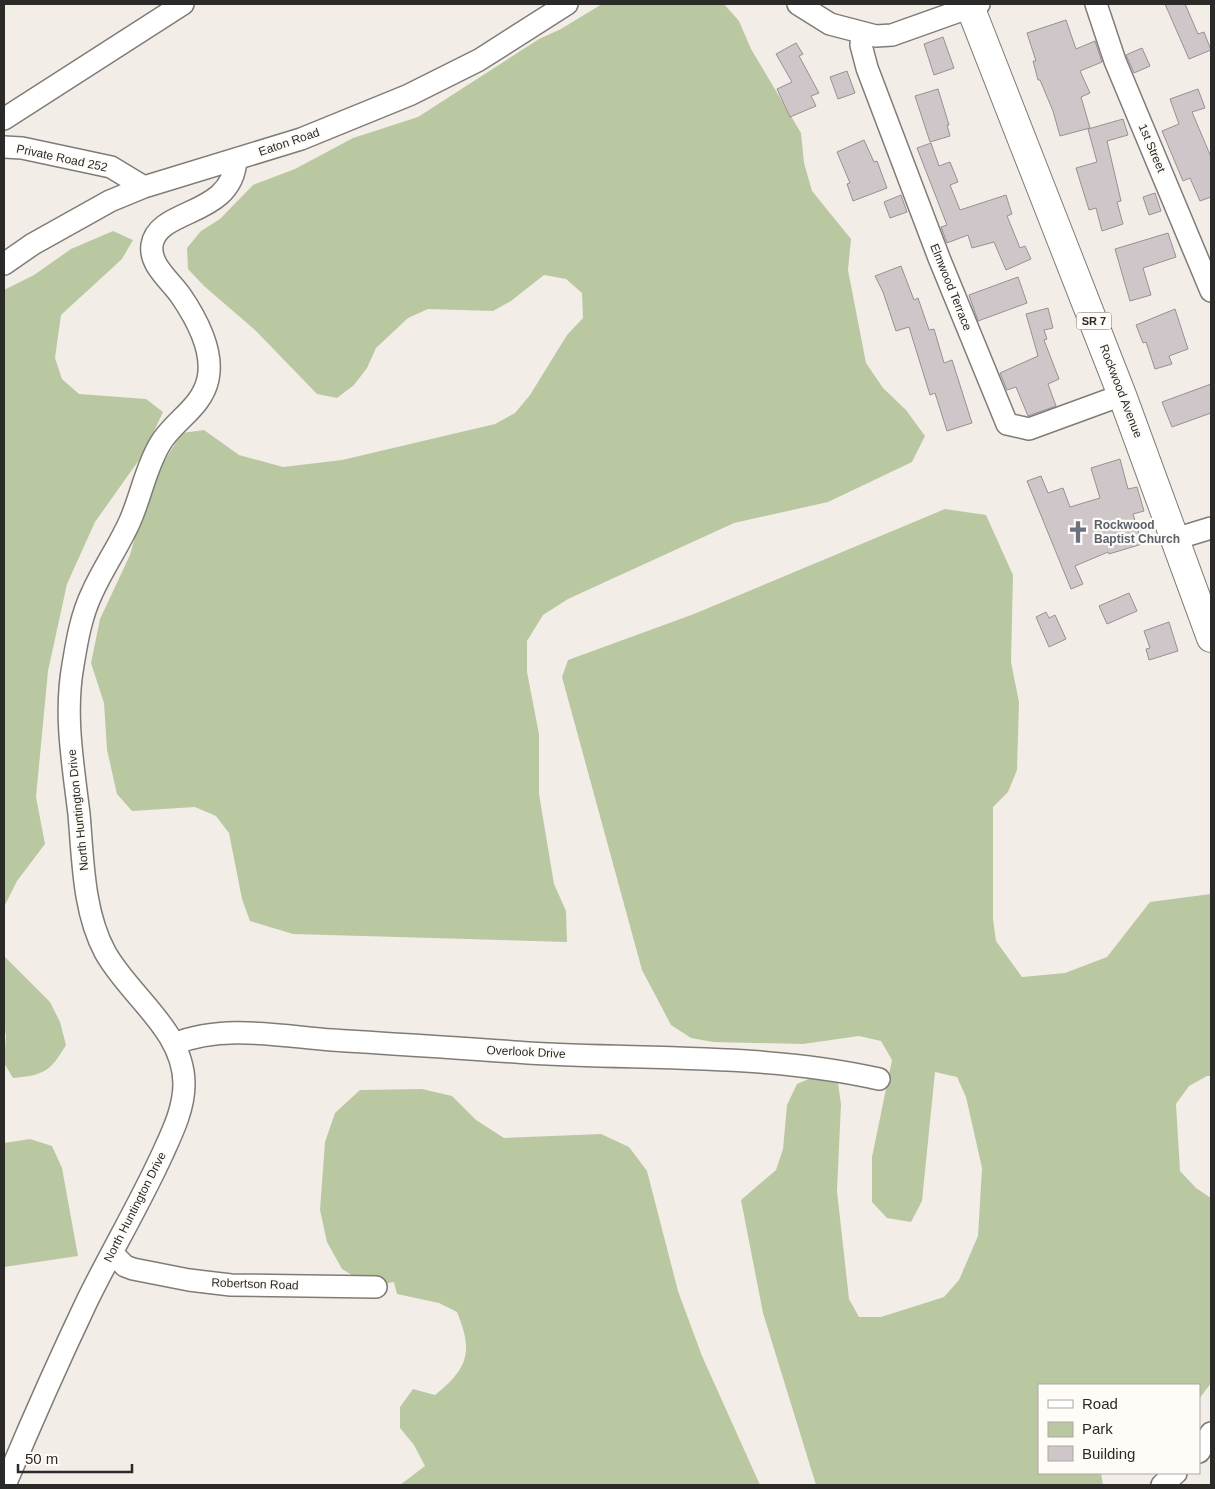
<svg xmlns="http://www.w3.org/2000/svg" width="1215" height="1489" font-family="Arial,sans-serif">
  <rect width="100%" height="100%" fill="#f3ede7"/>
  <!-- green -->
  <path fill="#bac8a2" d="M602,4h122l15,17 12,28 50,84 3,30 8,28 39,48 -3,31 18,93 17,25 23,22 19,26 -13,26 -84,40 -94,21 -166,76 -25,16 -16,26v31l12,62v60l15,90 12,27 1,31 -274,-8 -43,-13 -8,-22 -13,-66 -13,-17 -21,-9 -63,4 -15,-17 -10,-44 -3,-47 -13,-40 9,-44 30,-64 12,-43 16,-41 24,-38 22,-3 35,25 44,12 59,-7 153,-36 20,-11 15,-18 37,-60 16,-17 -1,-25 -16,-14 -22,-4 -33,26 -18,10 -65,-2 -20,9 -32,30 -9,20 -13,17 -17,13 -20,-4 -62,-64 -51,-44 -16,-17 -1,-21 14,-17 19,-12 33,-34 42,-16 58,-31 65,-21 121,-78 22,-10z
    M113,231l20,9 -11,19 -61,56 -6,43 7,21 17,15 67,5 17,13 -19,41 -49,69 -28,62 -19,87 -12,126 9,47 -28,37 -13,26v-617l30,-15 37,-26z
    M945,509l41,6 27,60 -2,87 8,40 -2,68 -9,22 -15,15v112l3,22 26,36 43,-4 42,-16 43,-55 61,-8v182h-4l-18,10 -13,18 4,67 16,17 15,10v185l-12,16v-14h-160v88h62l2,12h-287l-53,-172 -22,-113 35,-30 7,-21 4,-44 10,-21 21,-9 20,8 3,21 -4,87 12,108 10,18h22l63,-20 15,-17 19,-44 4,-68 -16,-71 -9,-20 -22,-5 -13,129 -11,21 -24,-4 -15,-16v-45l20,-97 -11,-19 -22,-5 -56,8 -90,-2 -22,-4 -20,-13 -29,-55 -80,-293 6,-17 126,-46z
    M4,956l46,46 10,20 6,23c-16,27 -22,30 -53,33l-9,-15 2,-27 -2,-12z
    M422,1089l30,7 24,24 28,18 97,-4 28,13 18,24 31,120 24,65 58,129h-360l25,-19 -11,-21 -14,-17v-21l13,-18 22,6c34,-27 38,-44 22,-83l-18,-9 -42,-9 -3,-12 -24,4 -28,-17 -15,-27 -7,-32 5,-68 10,-29 25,-23z
    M30,1139l22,7 10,22 16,88 -74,11v-124z"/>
  <!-- building -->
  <path fill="#cec6c8" stroke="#989092" d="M1165,4h20l13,30 6,-2 7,18 -22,9z
    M1066,20l10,29 19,-8 7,21 -22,9 10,22 -9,4 9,31 -30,8 -7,-25 -13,-31h-2l-5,-19h3l-9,-28z
    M943,37l11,31 -20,7 -10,-31z
    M796,43l7,11 -4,2 20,37 -8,3 5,10 -26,11 -13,-28 15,-7 -16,-28z
    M1142,48l8,18 -16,7 -8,-18z
    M847,71l8,22 -17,6 -8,-22z
    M938,89l11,36h-2l3,11 -20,6 -15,-46z
    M1198,89l7,19 -13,4 19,45v40l-11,4 -10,-23 -7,3 -21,-50 17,-7 -9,-25z
    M1123,119l5,16 -21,6 14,60 -4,1 6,22 -21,7 -6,-23 -7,2 -13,-42 21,-6 -9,-33z
    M864,140l10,22 3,-1 10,27 -34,13 -6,-17 3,-1 -13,-31z
    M931,143l8,23 11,-4 8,20 -8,3 10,25 46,-15 6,19 -5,2 13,32 5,-2 6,13 -25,11 -12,-28 -22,6 -4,-13 -21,8 -6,-16 6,-2 -30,-77z
    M1155,193l6,18 -12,4 -6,-18z
    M901,195l6,17 -17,6 -6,-16z
    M1168,233l8,24 -33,11 8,27 -21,6 -15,-52z
    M901,266l13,34 4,-2 11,32 5,-1 10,34 8,-3 20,63 -25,8 -12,-38 -5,2 -21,-68 -13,4 -13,-39 -8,-16z
    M1018,277l9,26 -49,18 -9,-26z
    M1048,308l5,20 -9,2 3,9 -3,1 15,39 -11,5 8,22 -28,10 -12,-29 -9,3 -7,-17 38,-17 -12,-42z
    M1175,309l13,40 -19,7 3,8 -17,5 -9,-27 -3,1 -7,-18z
    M1211,384v29l-39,14 -10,-25z
    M1120,459l8,30 9,-2 7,24 -11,3 9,30 -33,10 -1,-2 -33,14 8,18 -12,5 -44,-108 14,-5 7,17 15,-5 7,19 30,-9 -9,-30z
    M1129,593l8,18 -30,13 -8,-18z
    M1046,612l3,6 6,-3 11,24 -17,8 -13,-30z
    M1169,622l9,29 -29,9 -3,-11 4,-1 -6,-17z"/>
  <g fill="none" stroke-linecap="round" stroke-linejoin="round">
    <defs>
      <path id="minor" d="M798,4l32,20 46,12 16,-1 87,-31
        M1096,4l19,57 96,230
        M862,34l-1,11 6,23 72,190 68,166 22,5 93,-34
        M4,119l179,-115
        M4,147l18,1 89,19 33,20
        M4,264l29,-20 77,-43 34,-14 157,-48 108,-44 70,-35 88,-56
        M1175,539l36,-11
        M174,1044c49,-20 106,-8 158,-4 65,4 131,8 196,13 117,7 236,0 351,26
        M112,1253l13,13 8,3 56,11 42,5 145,2
        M1199,1452l12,-19
        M5,1485c26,-62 53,-123 82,-184 24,-49 52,-96 75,-146 10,-22 22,-46 22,-71 0,-54 -55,-88 -79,-132 -22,-41 -22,-93 -26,-138 -6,-50 -15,-99 -6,-149 4,-24 8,-49 19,-72 11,-25 27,-47 38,-72 11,-25 16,-54 30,-77 13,-23 42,-36 48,-65 6,-28 -12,-61 -27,-83 -10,-15 -32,-31 -29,-51 6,-38 80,-27 84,-85
        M1162,1485l14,-12"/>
      <path id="major" d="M969,4l153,391 89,243"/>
    </defs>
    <!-- minor casing -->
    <use href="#minor" stroke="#817b76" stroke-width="24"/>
    <!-- major casing -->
    <use href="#major" stroke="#817b76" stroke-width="30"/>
    <!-- minor -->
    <use href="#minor" stroke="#fff" stroke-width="21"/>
    <!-- major -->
    <use href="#major" stroke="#fff" stroke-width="28"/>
  </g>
  <!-- icons -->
  <defs>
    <symbol id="church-bare" viewBox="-9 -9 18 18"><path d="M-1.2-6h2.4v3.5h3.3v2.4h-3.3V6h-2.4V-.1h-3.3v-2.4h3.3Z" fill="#6b7280" stroke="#fffbf7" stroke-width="2.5" paint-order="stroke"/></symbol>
  </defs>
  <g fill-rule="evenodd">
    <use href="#church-bare" x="1062" y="516" width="32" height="32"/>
  </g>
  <g text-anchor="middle" stroke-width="4.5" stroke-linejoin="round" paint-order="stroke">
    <!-- shield labels -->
    <rect fill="#fffbf7" stroke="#6b6966" stroke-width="1" x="1076.5" y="312.5" width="35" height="17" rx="4"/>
    <g font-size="11" font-weight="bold" fill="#2c2a28">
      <text x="1094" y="325">SR 7</text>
    </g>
    <!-- street labels -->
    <g font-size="12" fill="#2c2a28" stroke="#fffbf7">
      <text transform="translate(289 142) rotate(-19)" y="4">Eaton Road</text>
      <text transform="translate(1152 148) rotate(67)" y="4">1st Street</text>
      <text transform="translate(62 158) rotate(12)" y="4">Private Road 252</text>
      <text transform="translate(951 287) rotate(68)" y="4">Elmwood Terrace</text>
      <text transform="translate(1121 391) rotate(69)" y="4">Rockwood Avenue</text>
      <text transform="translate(78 810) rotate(-96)" y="4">North Huntington Drive</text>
      <text transform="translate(526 1052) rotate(3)" y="4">Overlook Drive</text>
      <text transform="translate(135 1207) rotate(-63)" y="4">North Huntington Drive</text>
      <text transform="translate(255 1284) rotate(2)" y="4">Robertson Road</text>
    </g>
    <!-- worship labels -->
    <g font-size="12" font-weight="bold" fill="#5b616d" stroke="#fffbf7" text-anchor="start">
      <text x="1094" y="529">Rockwood<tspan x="1094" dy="14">Baptist Church</tspan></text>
    </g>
  </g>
  <!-- border -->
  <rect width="1215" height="1489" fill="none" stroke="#2c2a28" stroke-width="10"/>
  <!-- legend -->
  <rect x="1038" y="1384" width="162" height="90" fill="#fffbf7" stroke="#aba7a4"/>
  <rect x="1048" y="1400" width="25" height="8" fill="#ffffff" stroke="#aba7a4"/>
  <text x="1082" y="1409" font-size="15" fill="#2c2a28">Road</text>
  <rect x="1048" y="1422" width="25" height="15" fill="#bac8a2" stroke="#aba7a4"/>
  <text x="1082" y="1434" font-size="15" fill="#2c2a28">Park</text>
  <rect x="1048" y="1446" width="25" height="15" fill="#cec6c8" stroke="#aba7a4"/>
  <text x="1082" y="1459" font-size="15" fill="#2c2a28">Building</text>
  <!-- scale -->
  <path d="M18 1464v8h114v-8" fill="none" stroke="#2c2a28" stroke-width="2.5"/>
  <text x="25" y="1464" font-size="15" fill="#2c2a28" stroke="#fffbf7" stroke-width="4" paint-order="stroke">50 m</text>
</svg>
